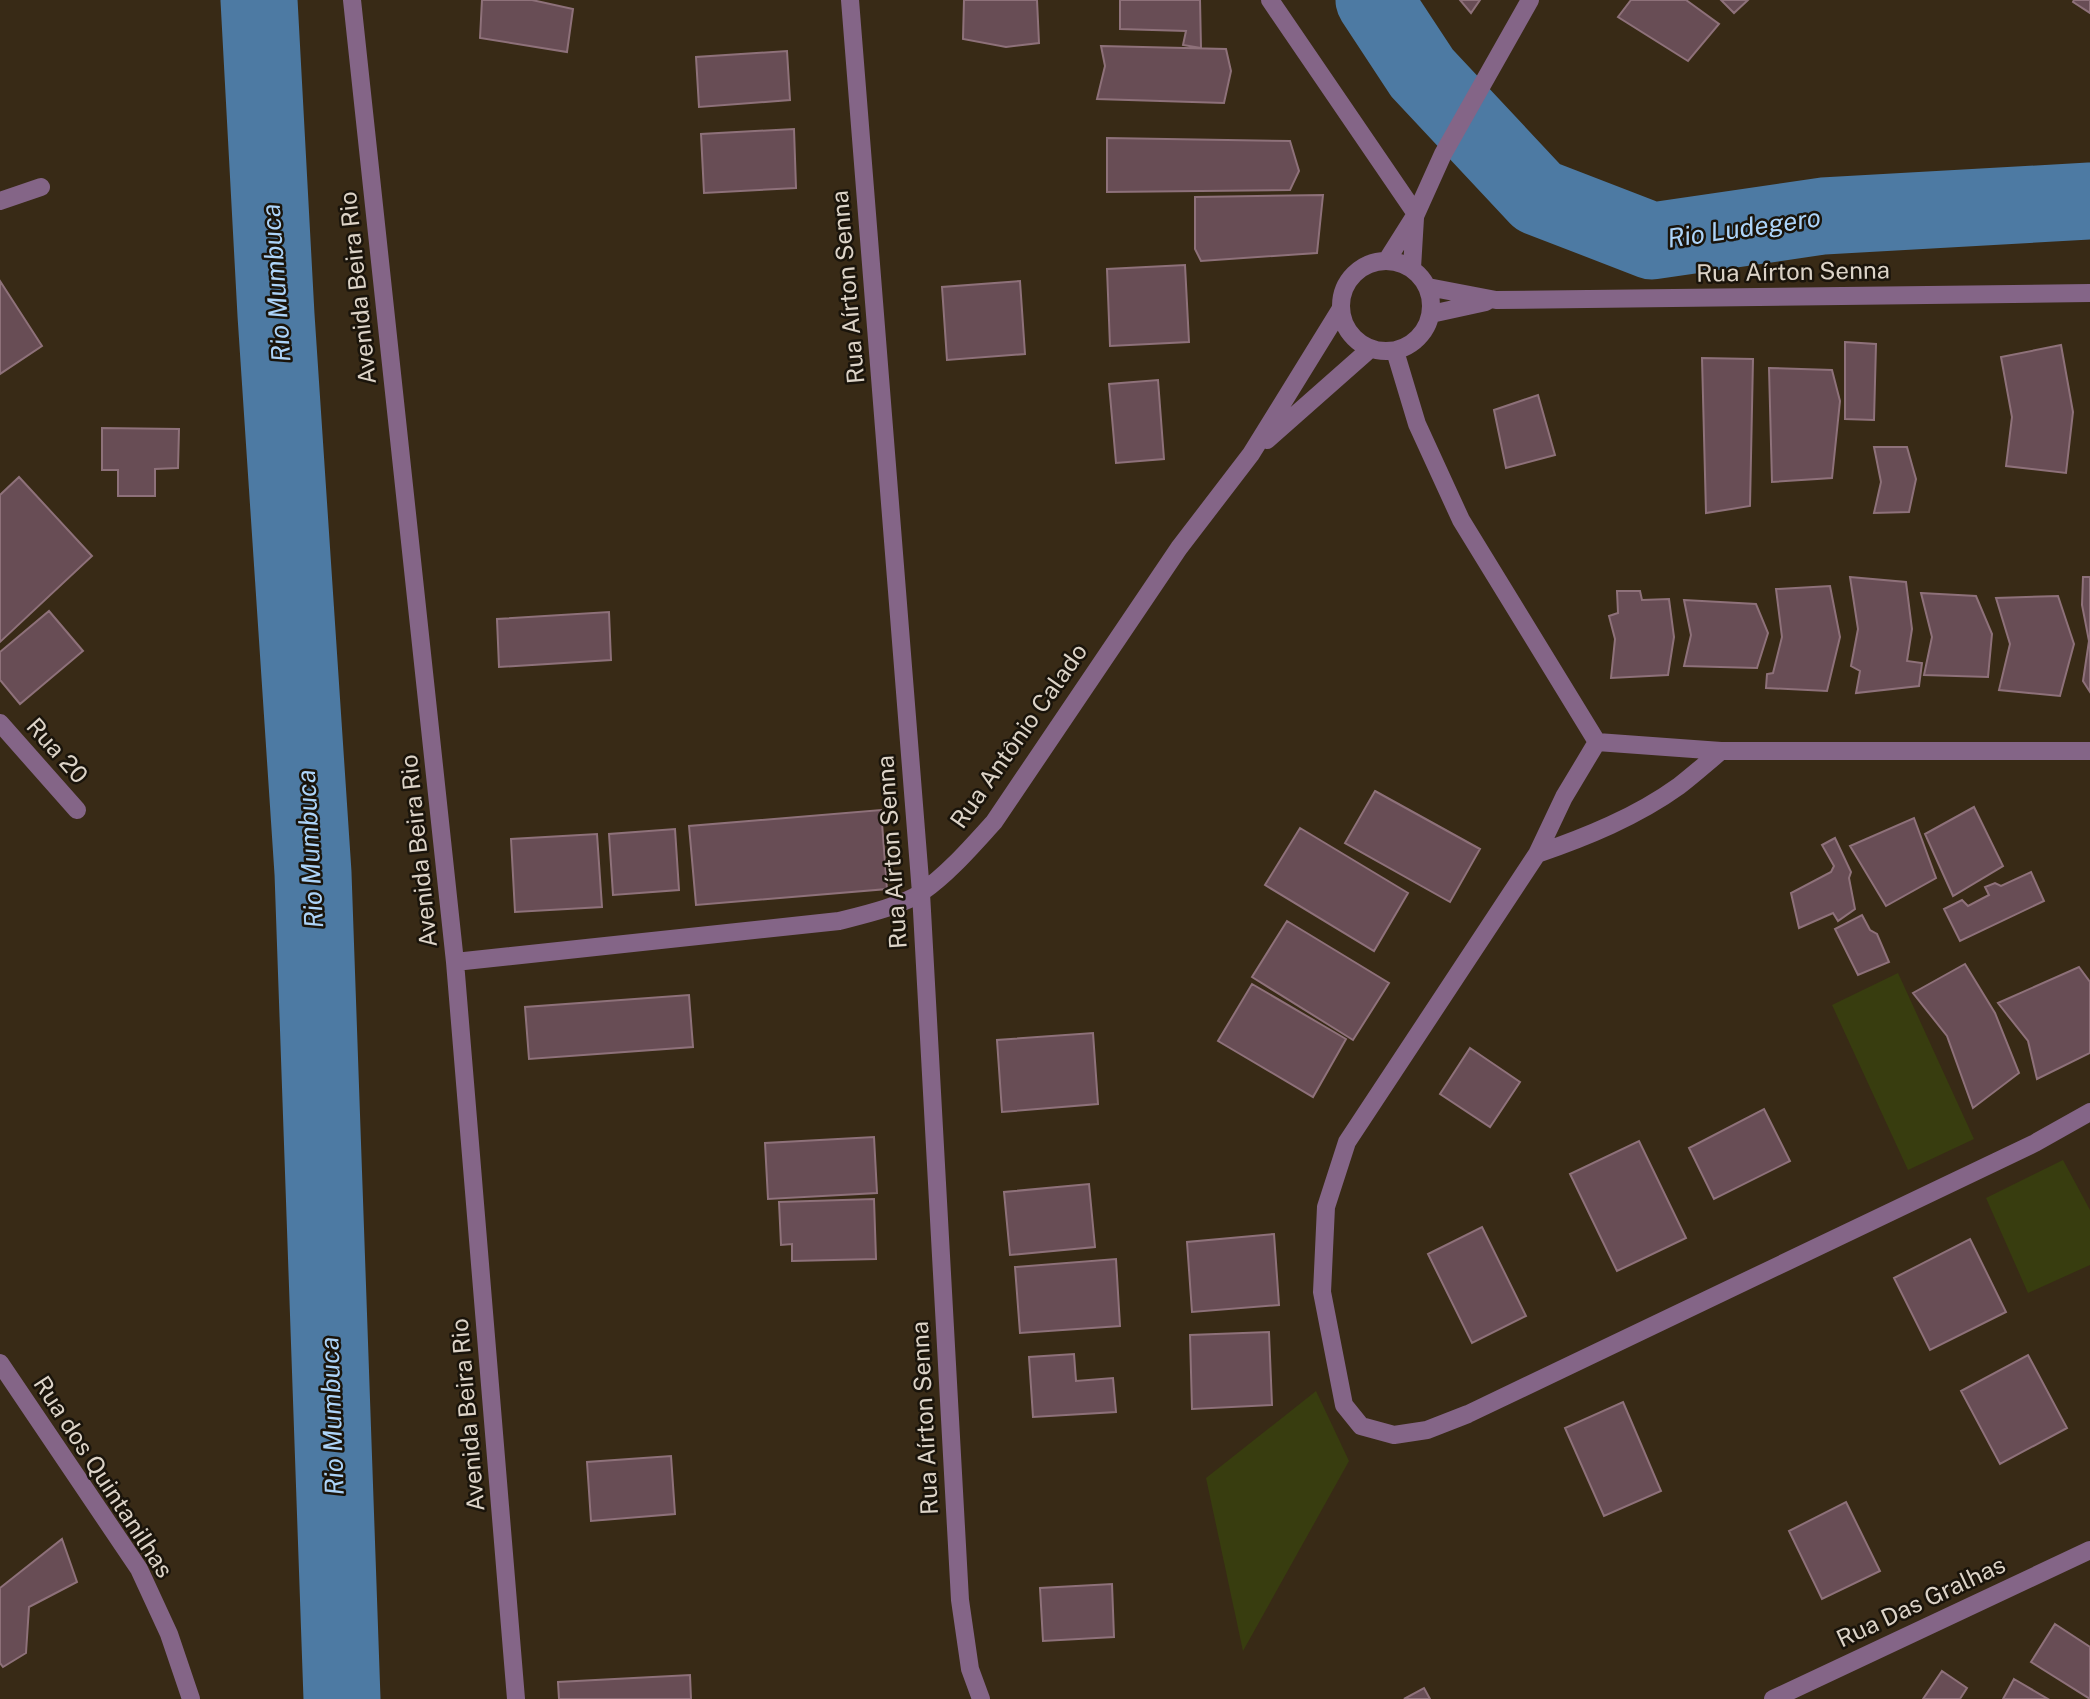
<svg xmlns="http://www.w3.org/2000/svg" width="2090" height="1699" font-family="'Public Sans',sans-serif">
  <rect width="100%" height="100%" fill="#382a16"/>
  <!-- green -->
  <path fill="#383d0f" d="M1898,973l76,166 -66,31 -76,-165z
    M2063,1160l27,50v55l-62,28 -42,-95z
    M1316,1391l33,70 -106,190 -37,-173z"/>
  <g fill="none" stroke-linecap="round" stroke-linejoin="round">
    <!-- river -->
    <path stroke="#4d7aa3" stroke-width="77" d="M259,0l17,315 37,558 29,826
      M1374,0l48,73 116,124 114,44 171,-25 267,-15"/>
  </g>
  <!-- building -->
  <path fill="#684d55" stroke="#8e717a" stroke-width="2" d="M482,0h50l41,9 -6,43 -87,-14z
    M964,0h73l2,43 -33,4 -43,-8z
    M1120,0h80l1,48 -18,-3 3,-14 -66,-2z
    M1460,0h20l-9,13z
    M1631,0h55l33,24 -31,37 -70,-44z
    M1721,0h27l-14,13z
    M2074,0h16v13l-17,-11z
    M1101,46l125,3 5,22 -7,32 -127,-4 8,-33z
    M787,51l3,49 -91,7 -3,-50z
    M794,129l2,59 -92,5 -3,-59z
    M1107,138l183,3 9,30 -9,19 -183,2z
    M1323,195l-6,58 -116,8 -6,-12v-52z
    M1185,265l4,77 -79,4 -3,-77z
    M0,281l42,65 -42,28z
    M1020,281l5,73 -78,6 -5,-73z
    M1845,342l31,2 -2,76 -29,-1z
    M2061,345l12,67 -7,61 -60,-7 6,-49 -11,-60z
    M1702,358l51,1 -3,147 -44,7z
    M1769,368l63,2 8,31 -8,77 -60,4z
    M1158,380l6,79 -48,4 -7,-79z
    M1538,395l17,60 -49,13 -12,-58z
    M102,428l77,1 -1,39 -23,1v27h-37v-26h-16z
    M1874,447h33l9,32 -7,33 -35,1 7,-31z
    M19,477l73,79 -92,86v-147z
    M1850,577l56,5 6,47 -5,32 15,2 -3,23 -63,7 4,-22 -9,-5 7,-37z
    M2083,577h7v115l-7,-11 6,-40 -7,-36z
    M1830,586l10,51 -13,54 -61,-3 1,-14 6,-1 9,-36 -6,-48z
    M1617,591h23l2,9 27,-1 5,38 -6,38 -57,3 4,-39 -6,-23 9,-3z
    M1921,593l55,3 16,38 -4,43 -64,-2 8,-38z
    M2058,596l16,48 -14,52 -61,-6 11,-46 -14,-46z
    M1684,600l72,4 12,29 -11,35 -73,-2 7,-31z
    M49,611l34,40 -63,53 -20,-24v-28z
    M609,612l2,48 -112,7 -2,-48z
    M1375,791l105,58 -30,53 -105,-59z
    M1974,807l29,59 -50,30 -28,-62z
    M881,810l6,79 -191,16 -7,-79z
    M1914,818l22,60 -50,28 -36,-60z
    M1300,828l108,65 -34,58 -109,-66z
    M675,829l4,61 -66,5 -4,-61z
    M597,834l5,73 -87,5 -4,-73z
    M1835,838l16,34 -2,6 6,31 -17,12 -5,-8 -34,15 -8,-35 40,-21 3,-6 -12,-21z
    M2031,872l13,29 -84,40 -16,-32 18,-9 6,6 21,-11 -4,-8 10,-4 6,3z
    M1862,915l8,15 7,4 12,28 -31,13 -23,-46z
    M1287,921l102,62 -36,57 -101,-63z
    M1965,964l30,49 24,60 -46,35 -26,-72 -34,-43z
    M2079,967l11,15v71l-53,26 -9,-38 -30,-38z
    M1252,984l94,55 -33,58 -95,-56z
    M689,995l4,52 -164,12 -4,-52z
    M1093,1033l5,71 -96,8 -5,-72z
    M1470,1048l50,34 -30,45 -50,-33z
    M1764,1109l26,52 -76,38 -25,-51z
    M874,1137l3,56 -109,6 -3,-56z
    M1639,1141l47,97 -69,33 -47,-97z
    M1089,1184l6,63 -85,8 -6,-63z
    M874,1199l2,60 -84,2v-17l-11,1 -2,-43z
    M1482,1227l44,89 -54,27 -44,-89z
    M1274,1234l5,71 -87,7 -5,-70z
    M1970,1239l36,73 -76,38 -36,-72z
    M1116,1259l4,67 -100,7 -5,-66z
    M1269,1332l3,73 -80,4 -2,-74z
    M1074,1354l2,27 37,-3 3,34 -83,5 -4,-60z
    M2028,1355l39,73 -67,36 -39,-73z
    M1623,1402l38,89 -57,25 -39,-88z
    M671,1456l4,58 -84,7 -4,-59z
    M1846,1502l34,69 -58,28 -33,-68z
    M62,1539l15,43 -48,25 -3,46 -23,14 -3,-4v-75z
    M1112,1584l2,53 -71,4 -3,-53z
    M2055,1624l35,23v52l-59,-37z
    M1942,1671l25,17 -7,11h-37z
    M690,1675l1,24h-132l-1,-17z
    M2014,1679l34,20h-45z
    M1424,1688l6,11h-26z"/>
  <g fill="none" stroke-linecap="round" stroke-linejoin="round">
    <!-- minor -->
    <path stroke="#846587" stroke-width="18" d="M352,0l103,962 61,737
      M850,0l71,893 39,707 10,69 11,30
      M1270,0l146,214
      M0,201l41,-14
      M1387,260l29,-46 27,-60 87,-154
      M1341 306a45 45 0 1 1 90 0a45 45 0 1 1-90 0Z
      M1412,268l3,-50
      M1428,287l68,13 594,-7
      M1431,314l55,-12
      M1395,351l22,73 44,96 136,222
      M1267,440l103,-91
      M0,723l77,87
      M2090,751h-369l-124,-9 -33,55 -27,57 -190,288 -21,65 -4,85 22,113 17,21 33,9 33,-5 41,-16 567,-271 55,-31
      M1537,854c49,-17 99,-37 142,-68 14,-11 28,-23 42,-35
      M455,962l384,-41c24,-6 63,-15 83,-29 27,-19 50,-46 72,-70l185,-274 72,-94 89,-144
      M0,1363l139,206 30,65 22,65
      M1773,1699l317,-149"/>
  </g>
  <g text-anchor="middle" stroke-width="5" stroke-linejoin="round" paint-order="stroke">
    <!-- street labels -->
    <g font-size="24" fill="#dcd3c7" stroke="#1a140b">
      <text transform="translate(1793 272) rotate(-1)" y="8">Rua Aírton Senna</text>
      <text transform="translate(848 287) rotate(-95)" y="8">Rua Aírton Senna</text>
      <text transform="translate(358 288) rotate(-96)" y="8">Avenida Beira Rio</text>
      <text transform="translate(1019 736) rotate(-55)" y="8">Rua Antônio Calado</text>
      <text transform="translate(57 751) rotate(48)" y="8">Rua 20</text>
      <text transform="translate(419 851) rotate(-96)" y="8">Avenida Beira Rio</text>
      <text transform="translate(892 852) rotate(-94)" y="8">Rua Aírton Senna</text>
      <text transform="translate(468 1415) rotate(-95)" y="8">Avenida Beira Rio</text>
      <text transform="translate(925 1418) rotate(-93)" y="8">Rua Aírton Senna</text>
      <text transform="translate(103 1477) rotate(57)" y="8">Rua dos Quintanilhas</text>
      <text transform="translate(1921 1602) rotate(-25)" y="8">Rua Das Gralhas</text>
    </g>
    <!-- water labels -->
    <g font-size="26" font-style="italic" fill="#add4f9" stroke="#1a140b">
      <text transform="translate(1744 228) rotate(-8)" y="9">Rio Ludegero</text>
      <text transform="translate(276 283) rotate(-94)" y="9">Rio Mumbuca</text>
      <text transform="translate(310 849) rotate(-93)" y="9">Rio Mumbuca</text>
      <text transform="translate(332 1416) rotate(-92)" y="9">Rio Mumbuca</text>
    </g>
  </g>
</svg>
